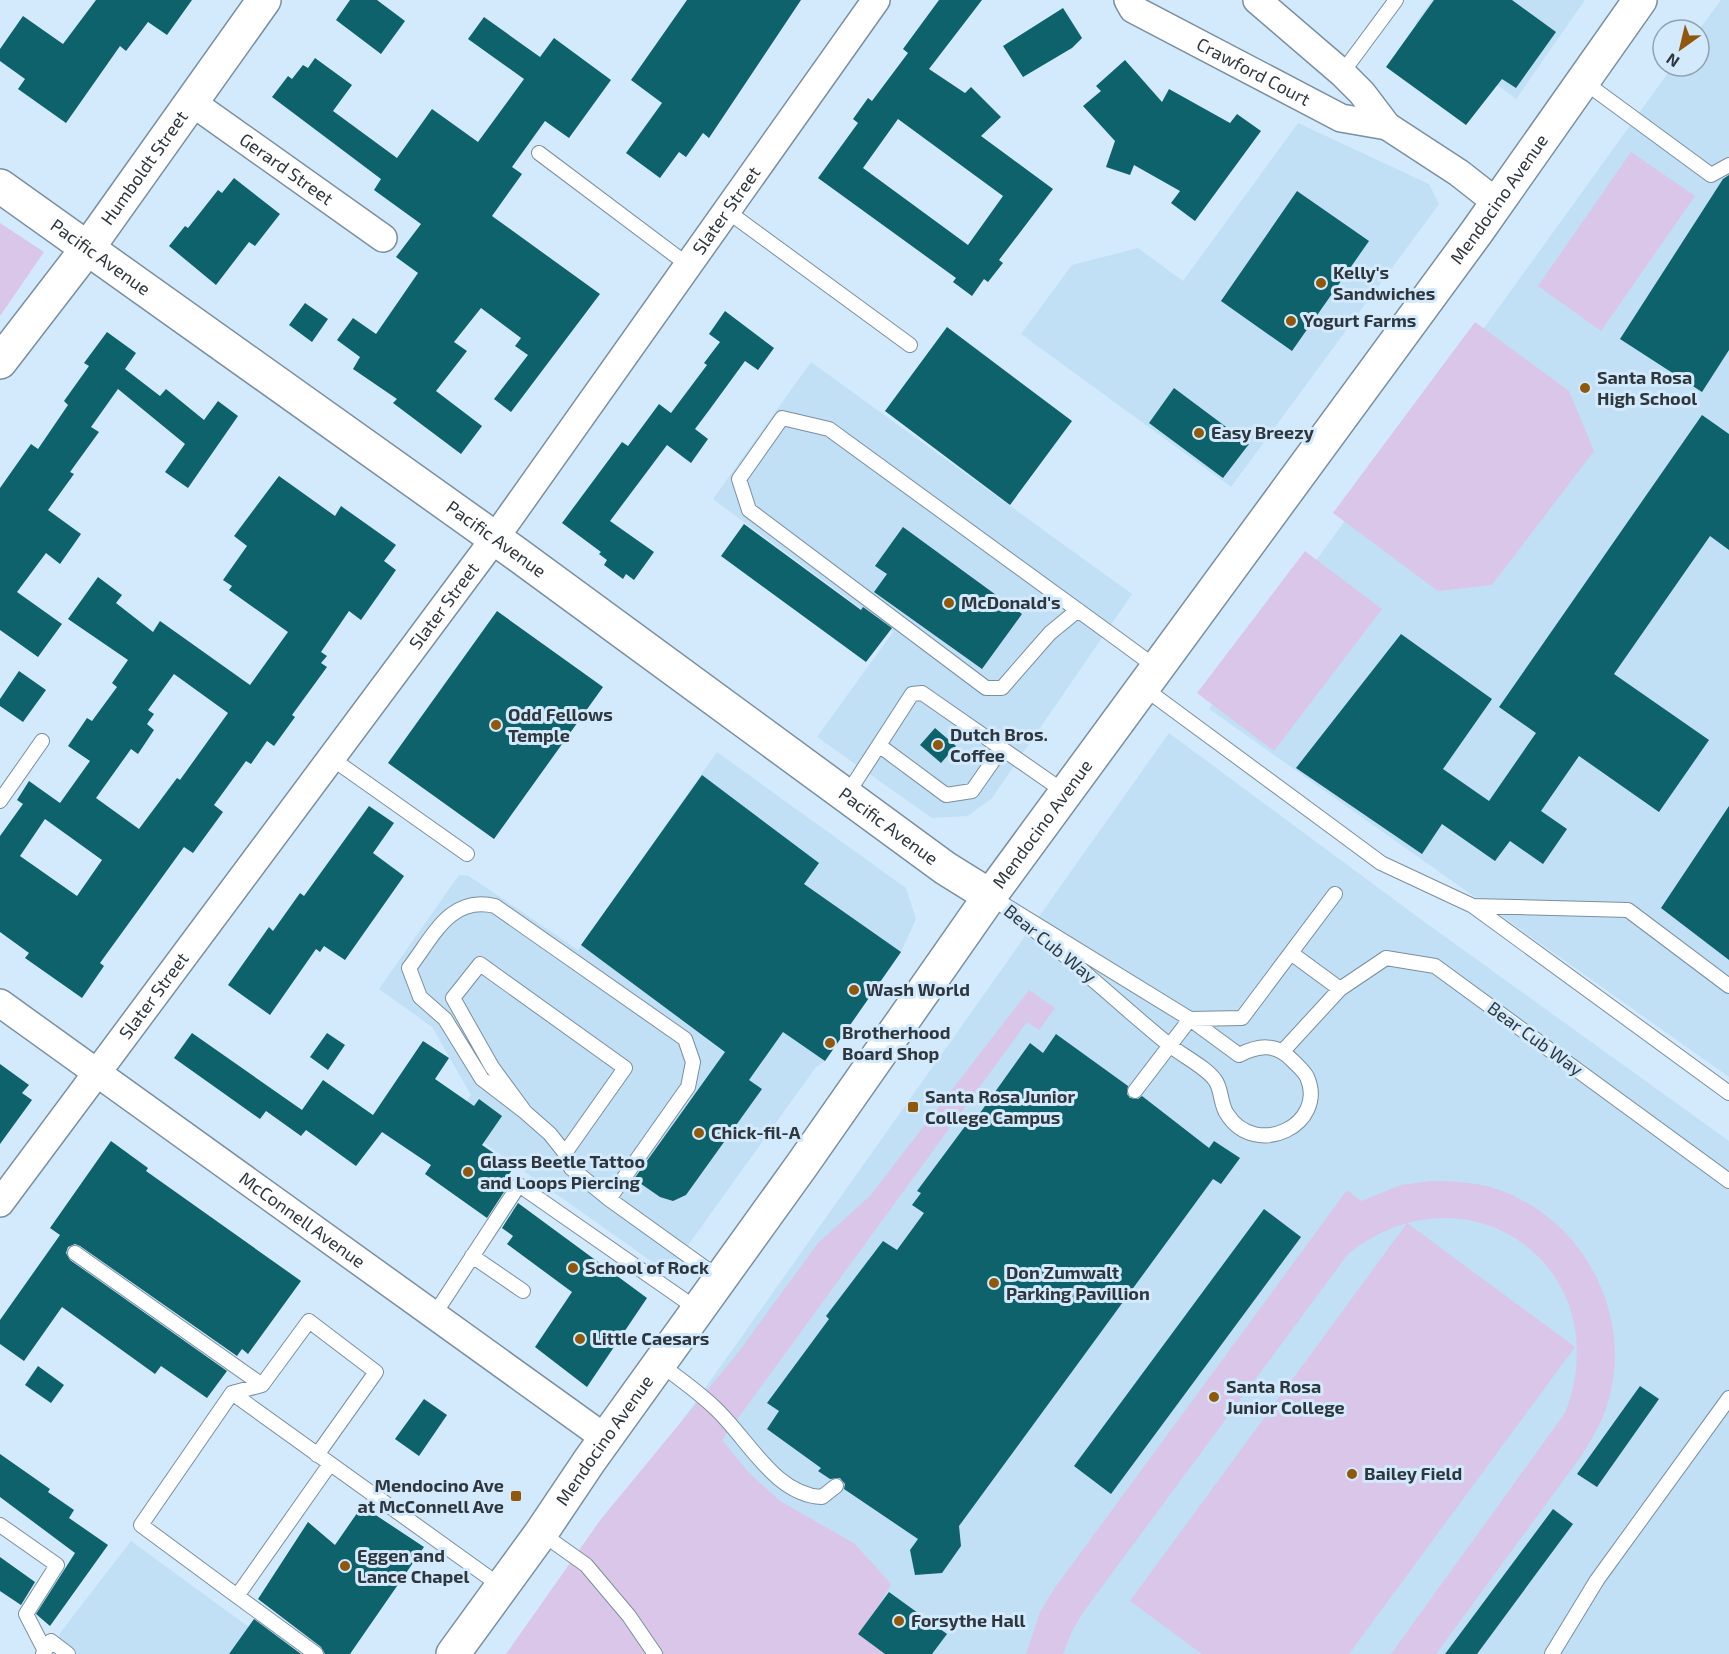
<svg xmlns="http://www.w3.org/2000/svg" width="1729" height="1654" font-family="'Exo 2',sans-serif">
  <rect width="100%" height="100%" fill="#d3eafc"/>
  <!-- built -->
  <path fill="#c1dff5" d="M1432,0h153l-69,99 -101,-75z
    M1721,0h8v1077l-520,-368 464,-643h26v-36z
    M1298,123l131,61 10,20 -208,283 -210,-153 51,-69 66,-17 45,33z
    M811,362l321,232 -140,204 -24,18 -36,2 -115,-81 76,-105 -180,-133z
    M1169,733l250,185 310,223v513h-1212z
    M717,752l189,136 10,31 -15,33 -76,109 -9,6 -148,206 -215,-152 18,-26 -39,-68 -53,-38 80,-114 10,1 109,74z
    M131,1541l155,113h-229l3,-21z"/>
  <!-- green -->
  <path fill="#dac6e9" d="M1631,152l64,44 -94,135 -63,-45z
    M0,223l44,29 -44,64z
    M1475,322l94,69 25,60 -102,134 -54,6 -105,-78z
    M1305,551l77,58 -108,142 -77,-58z
    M1029,990l26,18 -16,22 -12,-8 -305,418 27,33 31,28 75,43 36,40 -29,52 23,18h-379l95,-135 136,-165 81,-111 52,-47z
    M1431,1181c20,0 40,1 59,6 90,26 145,125 118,215 -5,19 -16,36 -26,53l-146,199h-45l174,-241c56,-144 -96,-255 -217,-159l-264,357 -11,18 -10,25h-37l14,-42 14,-23 293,-399 14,11 40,-16z
    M1407,1223l168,124 -226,307h-147l-72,-53z"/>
  <!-- building -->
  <path fill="#0d626b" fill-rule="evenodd" d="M96,0h96l-25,35 -19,-13 -22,29 -6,-5 -54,77 -48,-34 7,-10 -25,-18v-12l23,-33 40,28z
    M350,0h27l28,21 -24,33 -45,-34z
    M687,0h114l-92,138 -6,-5 -17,24 -7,-5 -19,26 -34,-25 36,-50 -31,-23z
    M939,0h43l-53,69 36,24 6,-6 30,30 -20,19 72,53 -54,71 4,3 -15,19 -4,-3 -12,17 -19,-14 3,-4 -138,-100 40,-55 -5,-4 15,-21 4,3 36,-48 -5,-4zM898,119l105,77 -35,49 -105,-77z
    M1434,0h78l44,32 -40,56 -14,-9 -36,46 -80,-58z
    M1063,8l19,30 -10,10 -49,29 -20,-31z
    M484,17l56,40 14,-19 57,42 -42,58 -24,-17 -33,46 10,7 -30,42 108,78 -89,118 -17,-13 34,-44 -13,-9 6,-8 -40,-30 -27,34 13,9 -31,40 46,35 -21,28 -68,-51 4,-4 -44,-30 7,-12 -23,-17 16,-22 23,16 42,-61 -22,-16 25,-33 -47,-34 7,-11 -109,-82 16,-21 4,3 11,-14 5,3 7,-10 37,27 -19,26 64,47 35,-49 46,33 46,-63 -56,-40z
    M1125,60l37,42 7,-13 61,34 7,-9 24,17 -66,90 -24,-18 9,-12 -46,-26 -4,10 -24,-8 9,-26 -32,-35 18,-15 -5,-5z
    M1729,175v175l-27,42 -82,-53 103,-160z
    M234,178l46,36 -25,32 -6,-4 -33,43 -47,-39 16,-20 3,2 30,-38 4,3z
    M1297,191l72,50 -77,110 -71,-50z
    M305,303l23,16 -16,23 -23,-17z
    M725,311l49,37 -16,22 -13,-9 -35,48 -15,20 13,10 -17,24 -24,-18 -57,76 44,31 -20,28 -8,-6 -3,5 -19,-14 3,-5 -8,-6 2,-2 -39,-29 60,-81 6,4 31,-42 12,9 36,-48 -3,-2 16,-21 -11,-8z
    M947,327l125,94 -62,84 -125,-94z
    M107,332l29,21 -11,16 35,27 6,-7 38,31 14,-19 20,15 -50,72 -23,-16 20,-28 -67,-55 -27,38 8,5 -29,40 4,2 -26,36 33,24 -21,30 -14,-11 -29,39 45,32 -24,33 -38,-27v-142l31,-44 7,5 30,-44 -4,-4 25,-35 -5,-3z
    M1174,388l75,56 -26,34 -74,-55z
    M1702,415l27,19v116l-19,-14 -96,138 95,66 -50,72 -80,-56 -38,55 26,18 -24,35 -33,-23 -15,20 -53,-37 -20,30 -126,-86 105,-134 91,65 -49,70 46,32 47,-68 -37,-26z
    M279,476l56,40 6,-10 55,39 -12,16 12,9 -35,50 -12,-9 -28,41 6,4 -6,7 6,4 -35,48 3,2 -21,29 -7,-5 -16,23 -5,-3 -32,44 9,7 -30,41 -9,-6 -84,116 4,3 -22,32 -57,-40 4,-5 -29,-21v-96l23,-32 -6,-4 12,-19 31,22 30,-42 -22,-15 19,-28 5,3 25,-34 -5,-4 16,-23 -60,-41 30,-42 24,18 -6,8 37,29 7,-11 90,64 38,-53 -59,-42 3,-4 -9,-6 24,-34 -13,-10zM174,674l54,39 -48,67 -3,-2 -38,51 -43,-31 35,-49 7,5 16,-24 -7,-6 7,-10 -6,-4zM45,819l57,41 -25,36 -57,-40z
    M744,524l117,86 2,-3 29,21 -26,34 -145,-106z
    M903,527l119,87 -40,55 -108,-77 13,-18 -12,-8z
    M497,611l106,76 -109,152 -106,-76z
    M19,671l27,19 -23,32 -23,-16v-7z
    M935,728l21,18 -15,17 -21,-18z
    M702,775l117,88 -15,21 97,68 -76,109 -42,-29 -34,48 13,9 -76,106 -13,6 -13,-4 -26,-18 91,-127 -144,-107z
    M369,806l25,17 -21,30 31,23 -59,84 -21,-14 -4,6 -4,-3 -46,66 -42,-30 41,-58 4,4 27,-38 4,3z
    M1729,806v154l-68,-52z
    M192,1033l110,77 21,-30 50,35 50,-74 26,17 -14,21 39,27 5,-7 23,17 -20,29 32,22 -15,22 5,3 -17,26 -62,-44 6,-9 -49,-33 -26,34 -50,-36 -5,6 -35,-25 -6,8 -86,-61z
    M327,1033l18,12 -17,25 -18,-13z
    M1056,1034l72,52 -1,8 3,4 8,1 4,-3 67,52 5,-7 26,17 -19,26 -8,-5 -254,347 2,20 -19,27 -27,2 -5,-25 8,-11 -74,-50 1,-5 -5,-6 -10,1 -12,-8 3,-3 -54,-39 12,-18 -12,-8 62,-84 -3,-3 57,-75 14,9 27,-37 -12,-8 9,-12 -4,-2 49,-66 4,2 60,-84 13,10z
    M0,1064l29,21 -7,8 10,7 -32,44z
    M111,1141l37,27 -2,3 155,110 -53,73 -6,-5 -5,7 -157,-110 -5,-2 -7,3 -2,6 4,7 157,111 -20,27 -46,-32 -6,8 -93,-67 -38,54 -24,-17v-24l60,-85 -10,-7z
    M518,1203l129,95 -60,89 -52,-40 37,-55 -65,-48 6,-8 -11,-8z
    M1264,1209l37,28 -190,257 -37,-28z
    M38,1366l26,19 -13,18 -26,-18z
    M1640,1386l19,13 -62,88 -20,-13z
    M424,1399l23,16 -28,41 -24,-17z
    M0,1454l50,35 -2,3 26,18 -5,8 39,27 -58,81 -14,-12 39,-61 -75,-56z
    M362,1506l62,41 -74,107h-25l-4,-7 -63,-48 50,-77 27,23z
    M1553,1509l20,15 -96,130h-32z
    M0,1557l35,25 -14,23 -21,-14z
    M889,1592l58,42 -15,20h-47l-27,-20z
    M254,1619l47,35h-72z"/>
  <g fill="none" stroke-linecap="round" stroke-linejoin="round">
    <defs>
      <path id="service" d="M1342,73l54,-73
        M1583,81l128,94 18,-10
        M539,153l149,112
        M727,211l183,134
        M1078,610l-28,23 -48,55h-16l-237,-178 -10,-31 43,-61 47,11 294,214 34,25
        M1144,688l237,175 92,43 155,4 101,76
        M880,746l66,49 26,-4 30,-43
        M331,758l136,96
        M846,796l66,-102 10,-1 144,100
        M0,801l42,-60
        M990,896l200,123 49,36c20,-10 37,-12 53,5 5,5 12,11 15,17 21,47 -51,83 -80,37 -7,-10 -5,-25 -12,-34 -9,-13 -34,-25 -47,-36 -60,-49 -115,-103 -178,-148z
        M1473,906l256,187
        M1291,953l49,36
        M1190,1019l52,-1 93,-124
        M1283,1051l57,-62 46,-31 49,8 294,215
        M1135,1091l55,-72
        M525,1112l-43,-33 -37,-60 -25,-22 -11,-29c24,-31 41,-73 86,-62l190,133 8,23 -5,25 -79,112
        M565,1153l60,-85 -145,-104 -27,34 39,69 33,45 25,22 15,19 6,15 38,31 110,79
        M75,1253l187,132 -30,8 270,194
        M472,1256l51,35
        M434,1315l85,-130 178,124
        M659,1363c19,15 40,29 57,46 32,30 59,86 106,88l14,-11
        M262,1385l47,-64 67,51 -59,83
        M232,1393l-91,132 96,71
        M0,1525l57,40 -31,49 19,37
        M541,1533l45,32 43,51 26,38
        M43,1654l8,-13 17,13
        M316,1654l-79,-58 93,-132
        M1552,1654l45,-74 132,-182"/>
      <g id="minor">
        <path id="s1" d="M1128,0l5,9 208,109 46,8"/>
        <path d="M1257,0l85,73 20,20 25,33 72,47 37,29"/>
        <path id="s2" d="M190,101l193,137"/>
        <path id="s3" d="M0,1003l605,435"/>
        <path id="s4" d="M0,1203l495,-665 381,-538"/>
      </g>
      <g id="tertiary">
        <path id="s5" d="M0,186l514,366 431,316 45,28"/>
        <path id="s6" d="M0,362l87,-113 177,-249"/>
      </g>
      <g id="secondary">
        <path id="s7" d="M453,1654l88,-121 49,-73 212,-295 188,-269 486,-663 164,-233"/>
      </g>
    </defs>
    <!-- service casing -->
    <use href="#service" stroke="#7a8f9f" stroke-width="16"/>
    <!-- minor casing -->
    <use href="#minor" stroke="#7a8f9f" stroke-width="30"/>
    <!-- tertiary casing -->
    <use href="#tertiary" stroke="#7a8f9f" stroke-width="36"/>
    <!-- secondary casing -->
    <use href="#secondary" stroke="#7a8f9f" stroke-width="36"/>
    <!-- service -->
    <use href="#service" stroke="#fff" stroke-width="14"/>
    <!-- minor -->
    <use href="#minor" stroke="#fff" stroke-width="27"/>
    <!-- tertiary -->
    <use href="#tertiary" stroke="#fff" stroke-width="33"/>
    <!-- secondary -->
    <use href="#secondary" stroke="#fff" stroke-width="33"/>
  </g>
  <!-- markers -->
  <g fill="#8f580d" stroke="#d3eafc" stroke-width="2">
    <circle cx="1321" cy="283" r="6"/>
    <circle cx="1291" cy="321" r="6"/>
    <circle cx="1585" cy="388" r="6"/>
    <circle cx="1199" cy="433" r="6"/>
    <circle cx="949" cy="603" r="6"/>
    <circle cx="496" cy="725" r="6"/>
    <circle cx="938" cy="745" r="6"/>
    <circle cx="854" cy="990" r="6"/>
    <circle cx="830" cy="1043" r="6"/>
    <rect x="907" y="1101" width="12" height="12" rx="3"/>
    <circle cx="699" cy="1133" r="6"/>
    <circle cx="468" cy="1172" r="6"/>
    <circle cx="573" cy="1268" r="6"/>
    <circle cx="994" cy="1283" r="6"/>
    <circle cx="580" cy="1339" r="6"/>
    <circle cx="1214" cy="1397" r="6"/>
    <circle cx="1352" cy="1474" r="6"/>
    <rect x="510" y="1490" width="12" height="12" rx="3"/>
    <circle cx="345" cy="1566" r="6"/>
    <circle cx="899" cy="1621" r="6"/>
  </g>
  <g text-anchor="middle" stroke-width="6" stroke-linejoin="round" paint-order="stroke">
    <!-- street labels -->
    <g font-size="18" fill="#2e373e" stroke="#d3eafc">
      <text dy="6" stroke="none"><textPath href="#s1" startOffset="146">Crawford Court</textPath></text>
      <text dy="6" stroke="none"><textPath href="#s6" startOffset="242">Humboldt Street</textPath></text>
      <text dy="6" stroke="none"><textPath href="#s2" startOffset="118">Gerard Street</textPath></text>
      <text dy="6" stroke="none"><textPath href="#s7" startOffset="1792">Mendocino Avenue</textPath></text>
      <text dy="6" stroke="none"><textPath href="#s4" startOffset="1230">Slater Street</textPath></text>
      <text dy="6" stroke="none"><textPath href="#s5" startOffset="123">Pacific Avenue</textPath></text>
      <text dy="6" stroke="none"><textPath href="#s5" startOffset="609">Pacific Avenue</textPath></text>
      <text dy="6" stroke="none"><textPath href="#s4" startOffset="744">Slater Street</textPath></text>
      <text dy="6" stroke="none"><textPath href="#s7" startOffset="1018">Mendocino Avenue</textPath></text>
      <text dy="6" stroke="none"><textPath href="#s5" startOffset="1095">Pacific Avenue</textPath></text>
      <text transform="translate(1050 944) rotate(39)" y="6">Bear Cub Way</text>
      <text dy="6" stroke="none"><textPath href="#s4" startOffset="258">Slater Street</textPath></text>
      <text transform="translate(1535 1039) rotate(36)" y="6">Bear Cub Way</text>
      <text dy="6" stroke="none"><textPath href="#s3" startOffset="372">McConnell Avenue</textPath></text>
      <text dy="6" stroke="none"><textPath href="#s7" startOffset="262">Mendocino Avenue</textPath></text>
    </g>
    <!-- poi labels -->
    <g font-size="18" font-weight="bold" fill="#2e373e" stroke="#d3eafc" text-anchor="start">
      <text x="1333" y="279">Kelly's<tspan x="1333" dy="21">Sandwiches</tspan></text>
      <text x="1303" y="327">Yogurt Farms</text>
      <text x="1597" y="384">Santa Rosa<tspan x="1597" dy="21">High School</tspan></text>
      <text x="1211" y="439">Easy Breezy</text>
      <text x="961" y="609">McDonald's</text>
      <text x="508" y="721">Odd Fellows<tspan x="508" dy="21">Temple</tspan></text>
      <text x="950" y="741">Dutch Bros.<tspan x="950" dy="21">Coffee</tspan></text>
      <text x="866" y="996">Wash World</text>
      <text x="842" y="1039">Brotherhood<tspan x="842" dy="21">Board Shop</tspan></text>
      <text x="925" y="1103">Santa Rosa Junior<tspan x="925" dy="21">College Campus</tspan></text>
      <text x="711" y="1139">Chick-fil-A</text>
      <text x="480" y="1168">Glass Beetle Tattoo<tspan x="480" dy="21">and Loops Piercing</tspan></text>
      <text x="585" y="1274">School of Rock</text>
      <text x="1006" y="1279">Don Zumwalt<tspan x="1006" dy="21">Parking Pavillion</tspan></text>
      <text x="592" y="1345">Little Caesars</text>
      <text x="1226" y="1393">Santa Rosa<tspan x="1226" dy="21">Junior College</tspan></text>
      <text x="1364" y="1480">Bailey Field</text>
      <text x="504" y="1492" text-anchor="end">Mendocino Ave<tspan x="504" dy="21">at McConnell Ave</tspan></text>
      <text x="357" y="1562">Eggen and<tspan x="357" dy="21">Lance Chapel</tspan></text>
      <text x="911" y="1627">Forsythe Hall</text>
    </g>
  </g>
  <!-- north arrow -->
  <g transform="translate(1681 48) rotate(214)"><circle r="28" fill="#d3eafc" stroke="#91a2b0" stroke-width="1.5"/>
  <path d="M0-4.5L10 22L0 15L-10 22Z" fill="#8f580d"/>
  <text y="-9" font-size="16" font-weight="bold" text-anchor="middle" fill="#2e373e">N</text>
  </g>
</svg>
